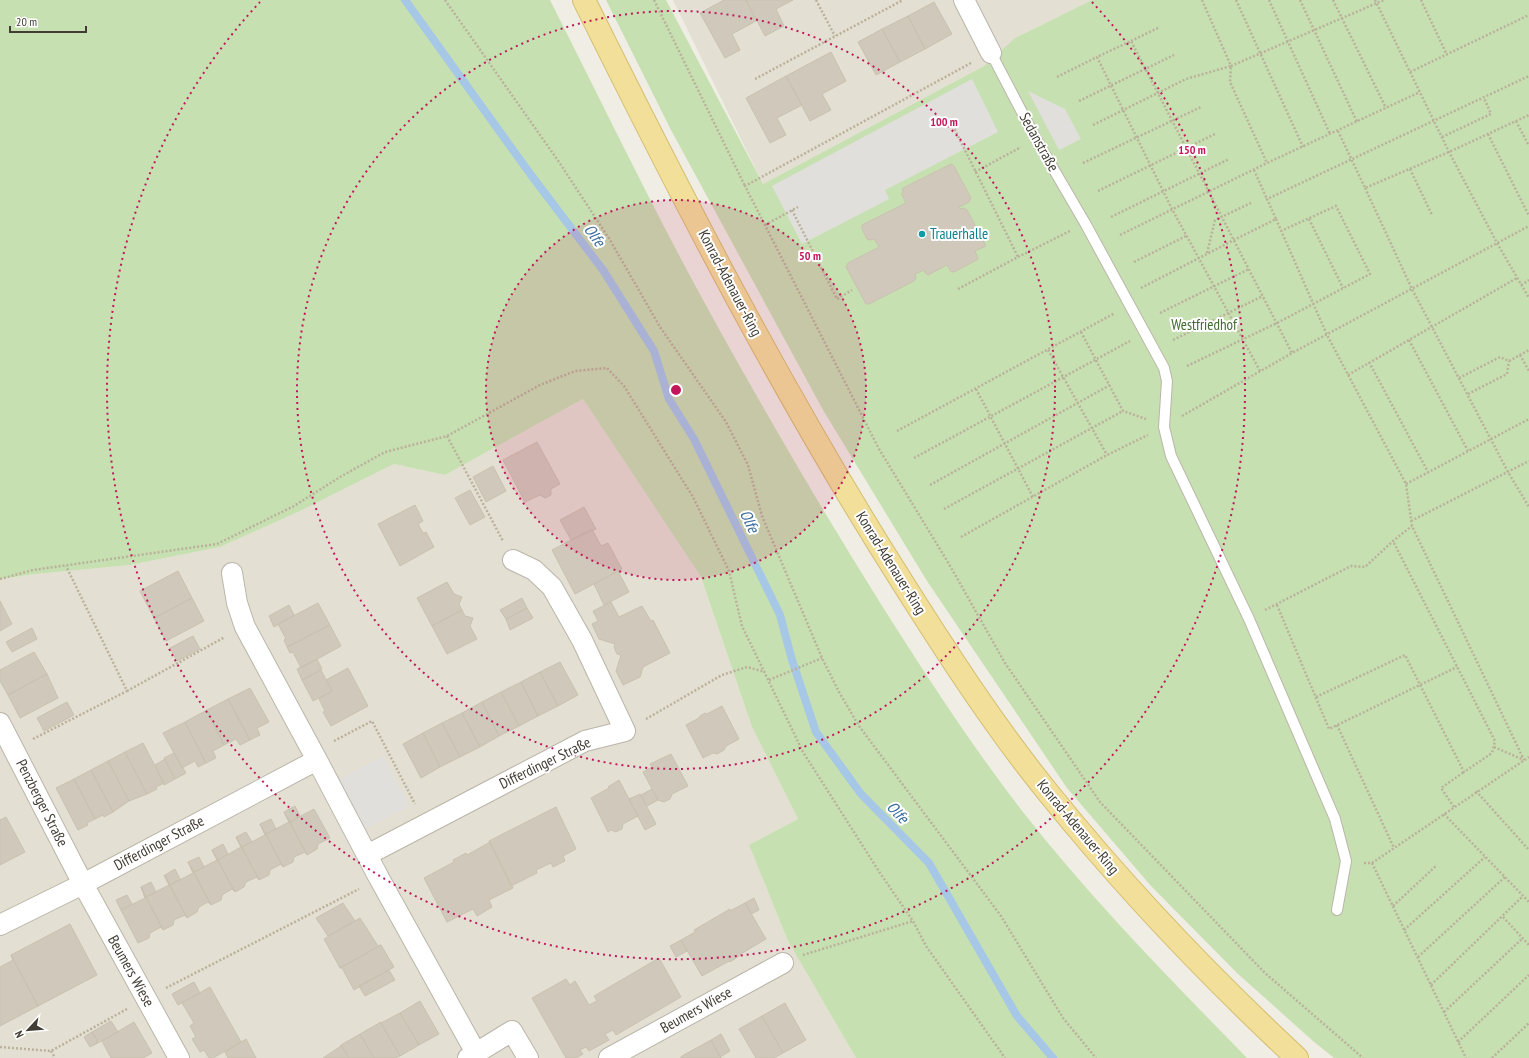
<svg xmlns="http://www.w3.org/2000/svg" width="1529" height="1058" font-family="'PT Sans Narrow',sans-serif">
  <rect width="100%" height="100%" fill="#efede4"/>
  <!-- residential -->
  <path fill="#e3dfd2" d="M673,0h419l-77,38 -31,28 -221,118z
    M583,399l118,178 51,150 46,92 -49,26 39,96 68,117h-856v-479l36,-5 94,-9 90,-18 80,-36 94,-47 51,11z"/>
  <!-- green -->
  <path fill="#c7e0b1" d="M0,0h550c46,91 91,184 139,274 60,111 123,220 190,327 45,71 92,144 144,211 69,88 147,167 224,246h-391l-68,-117 -39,-96 49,-26 -46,-92 -51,-150 -118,-178 -138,76 -51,-11 -94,47 -80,36 -90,18 -94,9 -36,5z
    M606,0h60l97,184 221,-118 31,-28 77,-38h437v1058h-195l-21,-17 -76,-68 -86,-87 -84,-98 -140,-207 -104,-171 -152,-280z"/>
  <!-- parking -->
  <path fill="#e1dfdc" d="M972,79l26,53 -113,58 4,9 -87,45 -30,-58z
    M1028,91l37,18 16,30 -22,11z
    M383,756l26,50 -44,23 -26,-49z"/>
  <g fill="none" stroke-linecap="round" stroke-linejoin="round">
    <!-- stream -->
    <path stroke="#a6c7e6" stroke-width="8" d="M405,0l126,175 72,95 51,81 15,48 25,40 86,176 12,45 24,72 45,62 68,69 88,153 36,42"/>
  </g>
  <!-- building -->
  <path fill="#d0c9bb" stroke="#c9c1af" d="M724,0h22l10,21 -24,13 8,16 -15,8 -25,-45z
    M746,0h47l-17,9 8,17 -19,10z
    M934,2l18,32 -27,15 -17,-33z
    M908,16l17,33 -25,13 -18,-33z
    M882,29l18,33 -24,13 -18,-33z
    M831,52l15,29 -24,13 9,16 -21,11 -24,-45z
    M786,76l16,29 -25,13 9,17 -16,8 -24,-45z
    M951,164l3,2 17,32 -2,4 -10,5 1,2 4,-1 3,2 19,36 -11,5 3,7 -1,2 -23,12h-3l-4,-7 -19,10 -3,-2 -1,-3 -9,4 1,4 -2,3 -45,23h-3l-20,-37 2,-4 31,-16 -5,-8 -4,1 -3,-1 -5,-10v-4l44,-22 -4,-8 1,-7z
    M537,442l23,42 -9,5v6l-6,3 -5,-3 -15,7 -22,-42z
    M493,466l13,25 -20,11 -13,-25z
    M470,490l15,27 -15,8 -15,-27z
    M415,505l8,16 -5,3 5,9 3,-1 8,15 -34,19 -22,-42z
    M584,507l12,22 -25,11 -11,-20z
    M592,529l9,17 7,-3 14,26 -47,25 -23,-44z
    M178,571l14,27 -38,20 -14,-27z
    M618,571l11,21 -25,13 -10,-21z
    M447,582l7,12 8,3 -3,7 3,6 -30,16 -15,-28z
    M192,598l12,23 -38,20 -12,-23z
    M522,598l5,10 -21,11 -6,-9z
    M0,601l12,23 -12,7z
    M611,602l8,15 23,-11 9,15 2,-1 17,33 -27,14 -3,10 -17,8 -7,-14 5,-16 -4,-1 -3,-7 1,-3 -16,-5 -7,-15 6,-3 -5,-10z
    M318,603l12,22 -43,22 -3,-7 2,-1 -8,-15z
    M289,605l5,10 -20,12 -5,-11z
    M527,608l6,10 -23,12 -4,-11z
    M462,610l3,6 8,2 -3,8 7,13 -30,15 -15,-28z
    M330,625l11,21 -40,22 -8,-16 -3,1 -3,-6z
    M32,628l5,11 -25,13 -6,-10z
    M193,636l7,13 -23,12 -7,-13z
    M34,652l13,22 -39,21 -8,-14v-11z
    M317,659l5,10 -20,11 -5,-11z
    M560,662l18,33 -20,11 -18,-34z
    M348,668l20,38 -37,20 -8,-14 2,-1 -6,-12 13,-8 -6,-11z
    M321,670l11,21 -19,10 -11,-21z
    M540,672l18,34 -20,10 -17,-34z
    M47,674l11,24 -38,20 -12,-23z
    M521,682l17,34 -19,10 -18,-34z
    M250,688l19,34 -12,6 3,7 -10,5 -22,-41z
    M501,692l18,34 -20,10 -17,-34z
    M228,699l22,41 -10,5 -4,-6 -12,6 -17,-35z
    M67,702l7,13 -30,16 -7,-13z
    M482,702l17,34 -19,11 -18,-34z
    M722,706l17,33 -13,7 -2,4 -7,4 -4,-1 -10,5 -17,-33 13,-7 1,-2 5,-3 2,1z
    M207,710l17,35 -11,6 3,7 -10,5 -21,-41z
    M462,713l18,34 -20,10 -18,-34z
    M185,722l21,41 -8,4 -3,-6 -13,7 -19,-35z
    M442,723l18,34 -20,10 -17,-34z
    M423,733l17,34 -19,11 -18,-34z
    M143,743l21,40 -8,4 1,2 -10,5 -22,-42z
    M125,752l22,42 -18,7 -21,-40z
    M174,753l12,20 -11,6 -11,-21z
    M671,754l17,32 -16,8 -2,5 -6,3 -6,-2 -15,-28 9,-5 -2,-3z
    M165,759l10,20 -11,6 -9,-20z
    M108,761l21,40 -16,11 -22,-42z
    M91,770l22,42 -9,5 -1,-2 -8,4 -21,-40z
    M74,779l21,40 -8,4 1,2 -10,5 -22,-42z
    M619,780l19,36 -15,8 -1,5 -6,3 -5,-2 -3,2 -17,-34 18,-10 -1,-1z
    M652,789l6,11 -11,6 -6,-11z
    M640,794l16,30 -11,6 -16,-31z
    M295,806l5,10 -10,6 -6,-10z
    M556,807l20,42 -13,7 2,5 -12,6 -2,-4 -15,7 1,3 -26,13 -22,-45z
    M314,809l16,29 -12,6 -1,5 -10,6 -17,-33z
    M284,812l23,43 -2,-3 -11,5 -1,5 -10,5 -17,-33 23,-12z
    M6,817l19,35 -25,13v-45z
    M271,819l5,10 -10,5 -6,-10z
    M260,824l23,43 -2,-3 -11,6 -1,5 -10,5 -17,-33 23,-12z
    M246,832l6,10 -10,5 -6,-10z
    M236,837l23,43 -2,-3 -11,5 -2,5 -9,5 -17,-32 23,-13z
    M490,842l23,46 -24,12 3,7 -15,9 -4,-7 -26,13 -23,-44 30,-16 -1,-2 13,-7 1,2z
    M223,844l5,10 -10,6 -6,-10z
    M212,850l23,42 -3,-3 -10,6 -1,5 -10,5 -17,-33 23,-12z
    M199,857l5,10 -10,5 -6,-10z
    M188,862l23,43 -3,-3 -9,5 -2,5 -10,6 -17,-33 23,-12z
    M175,869l5,10 -10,6 -5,-10z
    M164,875l23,43 -2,-3 -11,5 -1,5 -10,5 -17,-33 23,-12z
    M151,882l5,10 -10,5 -5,-10z
    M141,887l22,43 -2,-3 -11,6 -1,5 -11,5 -17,-33 24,-12z
    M127,895l5,9 -11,6 -5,-10z
    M754,898l5,12 -8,4 -6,-11z
    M343,903l12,18 -27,15 -12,-18z
    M745,903l21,36 -27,16v1l-9,6 -1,-1 -27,15 -21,-36 14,-8 -1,-2 36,-21v2z
    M360,918l18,28 3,-1 -41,23 -16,-29z
    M70,924l27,51 -59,31 -27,-51z
    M681,940l6,11 -11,6 -6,-11z
    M381,945l13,22 -40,23 -12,-22h-2z
    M11,955l27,51 -38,20v-59l13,-7z
    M659,958l22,39 -65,38 -3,-5 -8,4 4,6 -20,11 -3,-4 -6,3 3,4 -7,4h-10l-34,-60 34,-19 4,6 5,-4 14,24 8,-4 -3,-5z
    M389,970l6,10 -30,16 -6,-10z
    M194,982l6,11 -22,12 -6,-11z
    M210,987l31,55 -28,16h-4l-5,-8 -4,2 -8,-13 4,-2 -6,-11 4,-3 -12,-20z
    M420,1001l19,33 -20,11 -19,-32z
    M785,1003l21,37 -23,13 -21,-37z
    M400,1013l19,32 -19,11 -19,-33z
    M762,1016l21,37 -9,5h-18l-17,-29z
    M111,1021l7,11 -22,12 1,-4 -5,-8z
    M134,1022l18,31 -9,5h-32l-9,-17z
    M381,1022v1l19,33 -5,2h-21l-14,-24z
    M92,1032l5,8 -1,4 -6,3 -6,-10z
    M360,1034l14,24h-25l-8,-13z
    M721,1034l9,17 -10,6 -9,-17z
    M246,1039l10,19h-28l-3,-6z
    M711,1040l10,18h-41l2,-2z
    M341,1045l8,13h-26l18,-12z"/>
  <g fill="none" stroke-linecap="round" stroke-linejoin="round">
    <defs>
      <path id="service" d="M991,53l45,86 49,84 79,145 3,13 -3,46 7,29 78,163 86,200 11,42 -9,49"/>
      <path id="minor" d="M964,0l27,53
        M232,573l5,30 8,24 72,133
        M0,723l83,161 96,174
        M367,855l218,-114 40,-10 -43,-91 -30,-53 -18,-17 -21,-10
        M0,925l83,-41 234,-124 62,118 97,175
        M468,1058l44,-27 16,27
        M609,1058l174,-95"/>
      <path id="primary" d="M584,0c99,200 202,400 322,588 45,71 91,142 144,207 76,94 159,181 247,263"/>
    </defs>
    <!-- service casing -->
    <use href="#service" stroke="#bab5a8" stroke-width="12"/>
    <!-- minor casing -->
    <use href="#minor" stroke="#bab5a8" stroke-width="22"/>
    <!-- primary casing -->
    <use href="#primary" stroke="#d4bd6d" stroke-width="24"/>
    <!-- path -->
    <path stroke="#bab19b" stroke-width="2.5" stroke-dasharray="2 2" stroke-linecap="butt" d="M445,0l114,162 51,78 50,87 66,95 22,43 14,51 60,142 17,34 20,34 142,190 62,102 33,40
      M654,0l91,186
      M816,0l19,36
      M1202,0l29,66 153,-66
      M1236,0l67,147
      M1269,0l61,134
      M1300,0l57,122
      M1333,0l53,108
      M1375,0l74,152 48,91 32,55
      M1421,0l26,55
      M1131,41l29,-14
      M971,63l-226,123 134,263 70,115 56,99 95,139 165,171 98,85
      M1410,72l119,-57
      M1057,77l40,-20
      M755,79l148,-79
      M1079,101l95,-46
      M1516,121l13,25
      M951,122l67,135
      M1093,125l93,-46 45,-13 -1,16 37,81
      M1338,131l27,57 84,-36 80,-37
      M1488,134l41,82
      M1442,137l49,-23 -7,-16
      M1083,163l118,-56
      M1410,169l22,46
      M1254,170l13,29
      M975,172l46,-25
      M1365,188l47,101 20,38 76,145 21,35
      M1098,191l117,-57
      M792,210l45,89 15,-9
      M1111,217l118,-58
      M1276,219l51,116 79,149 6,42 112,234
      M1309,219l34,69
      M765,225l33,-18
      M1120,235l147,-72 153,-71
      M1207,253l8,-33 36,-17
      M1134,262l52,-26
      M1521,285l8,-5
      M1141,288l93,-48 42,-21 -9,-20 262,-123
      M958,289l60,-32 52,-26
      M1160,313l89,-44
      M1081,332l42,79 23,8
      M1173,340l90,-44
      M1409,340l59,111
      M1048,350l59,105
      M1520,355l9,16
      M1369,362l59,110
      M1187,366l90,-43 93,-49 -34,-68 -55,25
      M1260,371l-88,-162 -75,-152 34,-16 161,312
      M1348,375l169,-97
      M1459,378l41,-21 9,4 20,-11
      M976,389l57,108
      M1468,394l39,-20 2,-13
      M1182,416l110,-63 237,-127
      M897,431l218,-118
      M447,436l56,105
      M914,458l216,-117
      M1406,484l123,-65
      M930,485l180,-100
      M944,509l179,-98
      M1411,521l118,-60
      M961,537l146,-82 41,-20
      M0,579l33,-9 184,-26 77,-38 46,-29 45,-25 62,-16 93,-51 35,-14 32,-3 17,18 69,111 36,74 13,55 61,126 77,121 33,48 13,25 79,112
      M1277,605l52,124 128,-62
      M1265,610l86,-44 14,1 28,-26 19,-15
      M769,680l53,-22
      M127,691l98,-54
      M1316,697l89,-42 59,117 28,-19 3,-12 -102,-200
      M646,719l76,-44 25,-8 18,5
      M1337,725l57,123
      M33,739l94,-48 -61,-125
      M334,741l38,-20 43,83
      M1494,747l30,13
      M1476,791l53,59
      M1454,807l-13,-19 23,-16
      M1444,814l85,88
      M1364,863h8l94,195
      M1372,863l157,-106
      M1393,906l44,-41
      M1503,917l26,28
      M1404,930l81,-73
      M803,955l110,-34
      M1418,957l87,-80
      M1431,985l92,-89
      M166,988l193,-99
      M1444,1012l79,-74
      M1458,1042l71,-67
      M0,1047l51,4 76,-42
      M51,1051l4,7
      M1492,1058l37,-35"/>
    <!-- service -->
    <use href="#service" stroke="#fff" stroke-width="10"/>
    <!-- minor -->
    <use href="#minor" stroke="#fff" stroke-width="20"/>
    <!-- primary -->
    <use href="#primary" stroke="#f2df9a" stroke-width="22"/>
  </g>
  <!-- distance rings -->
  <circle cx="676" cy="390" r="190" fill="#c2185b" fill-opacity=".12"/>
  <g fill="none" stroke="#c2185b" stroke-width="2" stroke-dasharray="2 4">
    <circle cx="676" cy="390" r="190"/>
    <circle cx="676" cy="390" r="379"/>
    <path d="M1092 2A569 569 0 1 1 260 2"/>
  </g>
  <!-- markers -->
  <circle fill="#0f9aa8" stroke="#fff" stroke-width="1.5" cx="922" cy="234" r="4"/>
  <g text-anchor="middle" stroke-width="4" stroke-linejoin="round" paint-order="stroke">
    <!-- street labels -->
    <g font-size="15" fill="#413d34" stroke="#fff">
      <text transform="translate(1039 142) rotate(61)" y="5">Sedanstraße</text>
      <text transform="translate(730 283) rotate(62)" y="5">Konrad-Adenauer-Ring</text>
      <text transform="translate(891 563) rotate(58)" y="5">Konrad-Adenauer-Ring</text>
      <text transform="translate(545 763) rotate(-26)" y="5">Differdinger Straße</text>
      <text transform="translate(42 803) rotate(63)" y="5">Penzberger Straße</text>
      <text transform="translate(1078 827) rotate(50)" y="5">Konrad-Adenauer-Ring</text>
      <text transform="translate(159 843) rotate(-28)" y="5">Differdinger Straße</text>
      <text transform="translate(131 971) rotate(61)" y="5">Beumers Wiese</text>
      <text transform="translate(696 1010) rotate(-29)" y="5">Beumers Wiese</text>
    </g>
    <!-- culture labels -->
    <g font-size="15" fill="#0d838f" stroke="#fff" text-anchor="start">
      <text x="930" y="239">Trauerhalle</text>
    </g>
    <!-- park labels -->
    <g font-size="15" fill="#416b2f" stroke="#fff">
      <text x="1204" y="330">Westfriedhof</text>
    </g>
    <!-- water labels -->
    <g font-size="16" font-style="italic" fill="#3b6d9f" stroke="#fff">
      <text transform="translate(595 235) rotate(54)" y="6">Olfe</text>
      <text transform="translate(750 521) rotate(64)" y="6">Olfe</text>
      <text transform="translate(898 812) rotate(46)" y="6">Olfe</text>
    </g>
  </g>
  <circle cx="676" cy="390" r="6" fill="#c2185b" stroke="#fff" stroke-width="2"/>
  <g font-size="12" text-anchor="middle" font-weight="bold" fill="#c2185b" stroke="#fff" stroke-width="4" stroke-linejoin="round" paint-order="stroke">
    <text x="944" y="126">100 m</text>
    <text x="1192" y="154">150 m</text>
    <text x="810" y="260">50 m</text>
  </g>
  <!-- north arrow -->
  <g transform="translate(28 1030) rotate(244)" stroke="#ffffff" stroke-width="3" paint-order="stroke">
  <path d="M0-3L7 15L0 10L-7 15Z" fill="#413d34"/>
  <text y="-6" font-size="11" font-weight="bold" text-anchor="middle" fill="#413d34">N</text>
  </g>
  <!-- scale -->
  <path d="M10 26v6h76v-6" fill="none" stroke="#413d34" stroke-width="2"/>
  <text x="16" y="26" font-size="12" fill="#413d34" stroke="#ffffff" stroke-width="3" paint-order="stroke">20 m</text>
</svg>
